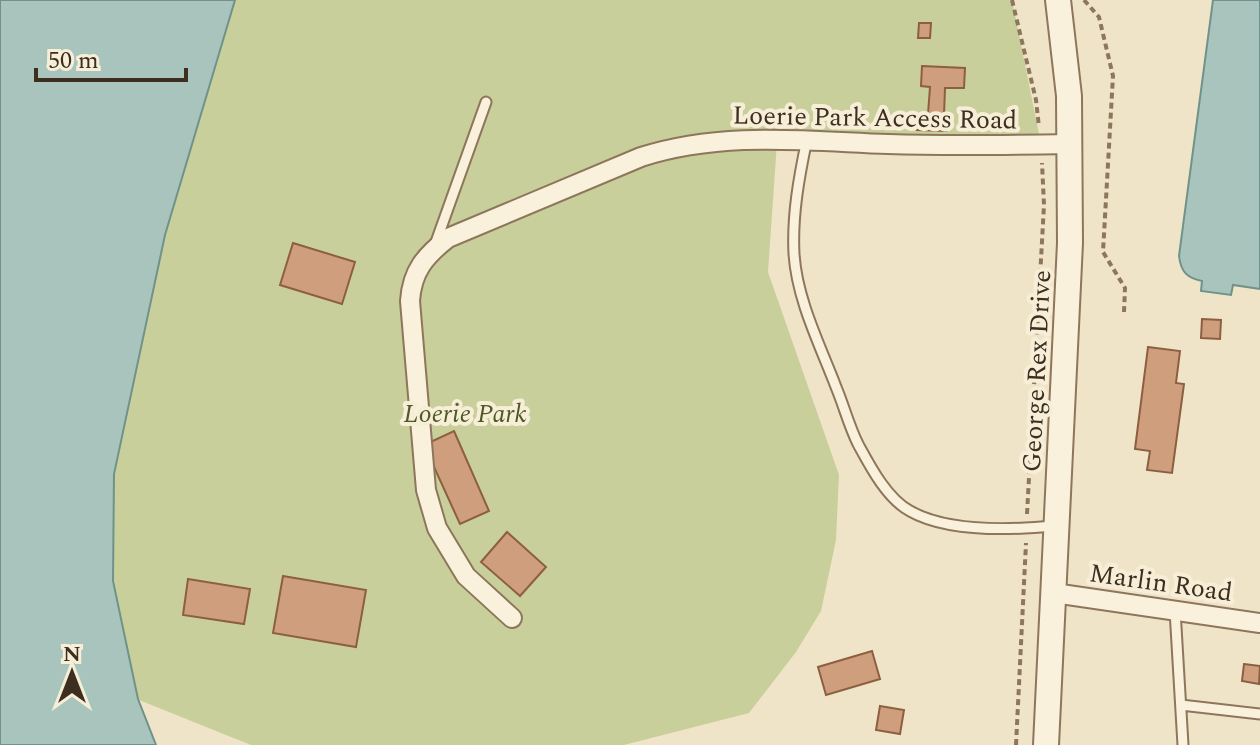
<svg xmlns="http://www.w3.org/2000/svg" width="1260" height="745" font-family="Spectral,serif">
  <rect width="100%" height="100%" fill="#f0e4c8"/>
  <!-- green -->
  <path fill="#c9cf9b" d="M0,0h1012l29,144 -263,-16 -10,144 71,203 -3,65 -15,71 -25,41 -47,61 -125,32h-373l-112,-45 17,45h-156z"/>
  <!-- water -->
  <path fill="#a9c4bc" stroke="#6f938a" stroke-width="2" d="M0,0h235l-70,235 -51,239 -1,107 25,118 18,46h-156z
    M1213,0h47v289l-27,-4 -2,10 -30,-4 1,-10c-15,-3 -21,-9 -23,-25z"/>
  <!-- building -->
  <path fill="#cf9f7d" stroke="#8d5f41" stroke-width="2" d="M919,23h12l-1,15h-12z
    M922,66l43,2 -1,20h-19l-1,27h4l-1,16 -30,-1 1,-16h10l2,-27 -9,-1z
    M293,243l62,19 -13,42 -62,-19z
    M1202,319l19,1 -1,19 -19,-1z
    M1148,347l32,4 -4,32 8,1 -12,89 -25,-3 3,-19 -15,-2z
    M454,431l35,80 -29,13 -36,-79z
    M507,532l39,35 -26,29 -39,-34z
    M283,576l83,14 -10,57 -83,-14z
    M188,579l62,10 -6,35 -61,-9z
    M872,651l8,28 -54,16 -8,-28z
    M1244,664l16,2 -1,18 -17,-3z
    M880,706l24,4 -4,24 -24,-4z"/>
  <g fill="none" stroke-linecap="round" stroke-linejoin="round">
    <defs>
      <path id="service" d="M807,139c-8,38 -15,76 -13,115 3,46 26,91 42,133 8,19 13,39 22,57 12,22 29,55 52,67 37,21 101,19 144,15
        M436,242l50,-140
        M1175,610l8,135
        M1181,705l79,9"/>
      <path id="minor" d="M1054,593l206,30
        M512,618l-46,-42 -29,-48 -11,-38 -16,-189c2,-30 15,-45 38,-63l193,-81c81,-26 164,-16 247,-13 61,2 122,1 183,0"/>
      <path id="tertiary" d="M1046,745l24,-502 -1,-147 -11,-96"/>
    </defs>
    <!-- service casing -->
    <use href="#service" stroke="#8d765c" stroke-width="13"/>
    <!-- minor casing -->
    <use href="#minor" stroke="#8d765c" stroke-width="22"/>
    <!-- tertiary casing -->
    <use href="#tertiary" stroke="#8d765c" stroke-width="28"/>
    <!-- path -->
    <path stroke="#8d765c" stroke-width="4" stroke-dasharray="6 4" stroke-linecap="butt" d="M1012,0l24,100 3,27
      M1084,0l15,17 14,59 -10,176 22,36 -1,24
      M1027,514l17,-309 -2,-42
      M1016,745l10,-202"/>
    <!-- service -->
    <use href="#service" stroke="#faf1dc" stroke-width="9"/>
    <!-- minor -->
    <use href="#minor" stroke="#faf1dc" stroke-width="18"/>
    <!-- tertiary -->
    <use href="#tertiary" stroke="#faf1dc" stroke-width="24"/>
  </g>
  <g text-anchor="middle" stroke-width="8" stroke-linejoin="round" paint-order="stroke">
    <!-- street labels -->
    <g font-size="26" fill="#3d2e20" stroke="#f7eed8">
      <text transform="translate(875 117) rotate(1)" y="9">Loerie Park Access Road</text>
      <text transform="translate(1036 371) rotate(-87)" y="9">George Rex Drive</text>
      <text transform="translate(1161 582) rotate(8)" y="9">Marlin Road</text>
    </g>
    <!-- park labels -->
    <g font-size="26" font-style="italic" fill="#4d5a26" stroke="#f7eed8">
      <text x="465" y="422">Loerie Park</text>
    </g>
  </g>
  <!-- north arrow -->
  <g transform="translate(72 673)" stroke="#f7eed8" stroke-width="6" paint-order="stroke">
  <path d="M0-6L14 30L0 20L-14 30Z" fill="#3d2e20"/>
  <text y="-12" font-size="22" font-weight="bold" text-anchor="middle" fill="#3d2e20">N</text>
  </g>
  <!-- scale -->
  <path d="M36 68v12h150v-12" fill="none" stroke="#3d2e20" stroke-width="4"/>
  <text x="48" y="68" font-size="24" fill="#3d2e20" stroke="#f7eed8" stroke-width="6" paint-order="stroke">50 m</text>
</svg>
